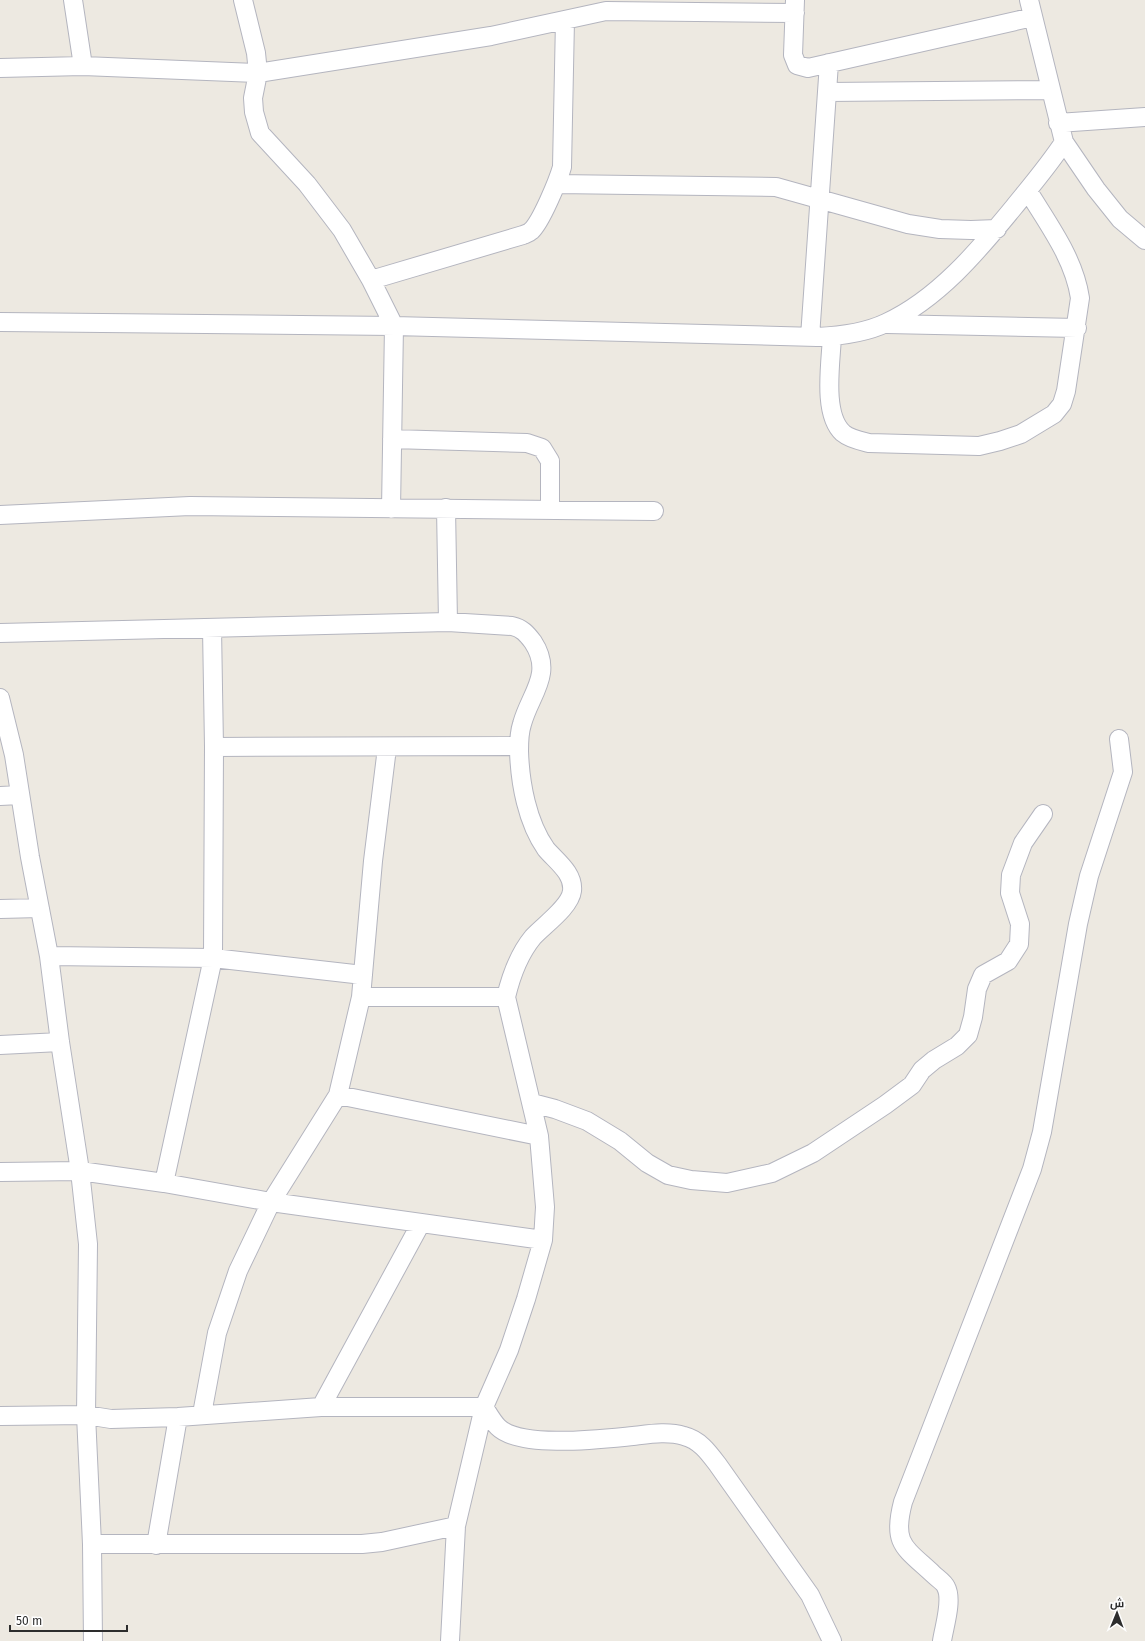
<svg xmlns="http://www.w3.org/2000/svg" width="1145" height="1641" font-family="'Fira Sans',Cairo,sans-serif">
  <rect width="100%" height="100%" fill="#ede9e1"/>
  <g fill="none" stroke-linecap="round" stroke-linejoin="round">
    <defs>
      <path id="minor" d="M73,0l10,66
        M243,0l13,53 2,20 233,-37 115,-25 189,2
        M795,0l-2,55 4,10 11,3 225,-51
        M1029,0l35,142 32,47 24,30 25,21
        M0,68l83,-2 175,7 -5,25 1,14 6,21 47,51 35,46 29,50 23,46 -3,183
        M827,92l224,-2
        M1058,123l87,-6
        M556,184l220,3 132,37 32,5 31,1 26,-1
        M371,280l152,-45c2,-1 6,-2 8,-4 10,-9 27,-50 31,-64l3,-147
        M0,322l394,4 423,11c23,-1 48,-4 69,-14 52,-24 92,-72 128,-116 17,-21 35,-42 50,-65
        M887,324l190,4
        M832,336c-1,26 -10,78 11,97 7,6 18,8 26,10l110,3 21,-5 21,-7 33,-20 8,-10 4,-13 14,-93c-6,-40 -32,-74 -52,-107
        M810,337l19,-274
        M392,439l135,4 15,5 8,13v48
        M446,508l2,114
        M0,515l190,-9 464,5
        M0,633l448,-11 64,4c10,2 15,8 21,16 21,32 -3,52 -11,82 -3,9 -3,18 -3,27 1,32 8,71 27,98 10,12 28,24 26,42 -2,16 -28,34 -39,46 -14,17 -22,39 -27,60l33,139 6,71 -2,33 -17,59 -17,51 -25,57 -28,119 -6,115
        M0,698l14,57 16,102 19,99 11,86 20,129 8,73 -2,171 6,129 1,97
        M214,747l305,-1
        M0,796l20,-1
        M0,909l40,-1
        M49,956l164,2 150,17
        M361,997h145
        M0,1045l60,-3
        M338,1095l201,41
        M532,1103l23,6 32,12 33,20 27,22 21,12 23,5 36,3 45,-10 41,-20 72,-48 27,-20 10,-15 12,-10 23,-14 11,-11 5,-18 4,-28 6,-14 25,-14 11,-17 1,-20 -10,-31 1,-18 12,-32 20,-29
        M0,1172l80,-1 84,12 107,19 272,38
        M164,1183l49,-225 1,-211 -2,-119
        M321,1407l100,-184
        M484,1407c4,6 8,14 14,20 22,22 104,12 135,9 17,-2 35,-5 51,0 16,4 25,17 34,29l92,130 22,46
        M202,1414l15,-81 21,-62 33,-69 67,-107 23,-98 12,-136 14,-113
        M0,1416l86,-1 25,4 67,-2 143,-10h163
        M92,1544h270l20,-2 74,-16
        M156,1545l22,-128
        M942,1641c2,-14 11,-41 4,-54 -2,-5 -9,-9 -13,-13 -29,-27 -41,-30 -30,-72l129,-333 10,-37 36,-208 11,-48 34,-104 -4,-33"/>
    </defs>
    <!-- minor casing -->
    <use href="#minor" stroke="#b4b5bf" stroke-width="20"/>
    <!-- minor -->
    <use href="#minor" stroke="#fff" stroke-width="18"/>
  </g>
  <!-- north arrow -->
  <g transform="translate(1117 1613) rotate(1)" stroke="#ffffff" stroke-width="3" paint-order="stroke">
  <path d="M0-3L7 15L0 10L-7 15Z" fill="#2d2d2d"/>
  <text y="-6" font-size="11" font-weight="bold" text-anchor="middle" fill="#2d2d2d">ش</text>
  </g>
  <!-- scale -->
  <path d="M10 1625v6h117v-6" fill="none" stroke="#2d2d2d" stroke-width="2"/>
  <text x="16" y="1625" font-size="12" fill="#2d2d2d" stroke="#ffffff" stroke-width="3" paint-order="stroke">50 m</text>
</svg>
